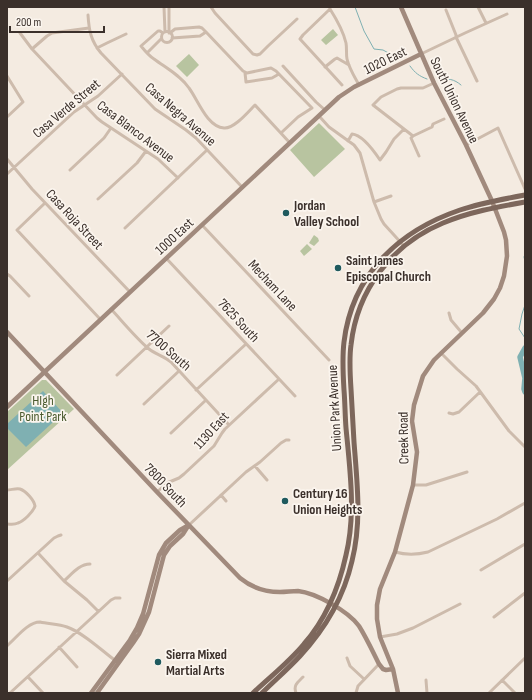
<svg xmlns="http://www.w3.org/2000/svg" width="532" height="700" font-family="'Sofia Sans Condensed',sans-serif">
  <rect width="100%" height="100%" fill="#f4ebe1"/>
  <!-- green -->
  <path fill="#b8c4a0" d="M333,29l5,6 -12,10 -5,-5z
    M189,54l10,11 -12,12 -11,-11z
    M319,123l26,26 -31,28 -24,-27z
    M314,235l4,3 1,3 -5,5 -5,-3z
    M307,244l5,5 -8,7 -4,-5z
    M42,380h4l28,29 -67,61v-58z"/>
  <!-- water -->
  <path fill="#7fb0b2" d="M43,391l20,22 -37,34 -19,-19v-4z"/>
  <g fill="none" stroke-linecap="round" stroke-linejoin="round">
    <!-- stream -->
    <path stroke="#7fb0b2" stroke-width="1" d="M355,7l9,24 10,18 9,1 11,6h10
      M410,66c5,7 9,10 17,13
      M439,80c9,-2 15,-1 22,5
      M525,254l-1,3 1,4
      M525,305l-3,9 -3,15 6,9"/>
    <!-- river -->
    <path stroke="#7fb0b2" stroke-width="5.5" d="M525,348l-5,9 5,21 -1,11 1,3"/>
    <!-- street -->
    <path stroke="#cdbbac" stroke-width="3" d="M164,7l1,25
      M169,7v26
      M211,7l4,6 38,41 4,1 3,-1 8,-8 29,-27
      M330,7v2c7,11 13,21 16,34 1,5 0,11 1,16 2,9 7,17 12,26
      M478,7l8,16
      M330,9l-27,26 -3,4 42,46
      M446,10l10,25v2l21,44
      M88,15c1,16 3,26 13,38l54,56 31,21 10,8 46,49
      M161.5 37a5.5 5.5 0 1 1 11 0a5.5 5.5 0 1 1-11 0Z
      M20,33l12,16 65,69 5,4 56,37 20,19
      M163,33l-3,-2h-2l-17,15c4,5 8,10 13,13 12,9 26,16 35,29 9,12 18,39 35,40 10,1 24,-16 31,-23l35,38
      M170,33l5,-4 24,-2 3,1 4,4
      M172,38l28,-2 6,-4 37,39 4,2 24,-5 5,3 36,37 -14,9 -17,16
      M97,48l10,-5 19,-9
      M32,49l15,-13 5,-3 37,-5
      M147,53l14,-14
      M421,54l44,-21 42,-19
      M283,66l33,36 9,8
      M325,67l10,-8 2,-1 12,7
      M245,73l1,9 26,-4 7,-4
      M7,76l16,26 -16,15
      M319,116l10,11 25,18 6,8 14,49 7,17 3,5 20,22
      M413,136l-9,-7 -31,-24 8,-8 16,-8 4,-1h22l11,-5
      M348,141l4,-7c11,1 22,17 28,26l6,-8 8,-13 10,-10
      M466,145l32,-17 27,61
      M419,156l-8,-18 2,-2 19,-9 1,-3 11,-5
      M7,159l25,30 98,103
      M70,170l34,-32 7,-10
      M7,174l67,-62 24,-16 24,-22
      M98,199l39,-36 9,-12
      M374,202l17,-6
      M45,203l-28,27 83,89
      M202,225l127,135
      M125,228l82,-78
      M166,258l129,138
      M7,274l3,2 19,20
      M111,309c12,13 25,29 38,40 6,5 15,7 22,13l58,63
      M449,313l2,7 11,13
      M441,353l16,16 19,17 33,45 16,16
      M117,375l52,-49
      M196,390l50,-46
      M144,404l35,-33
      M449,413l4,1 6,-2 21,-20
      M171,433l35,-33
      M255,466l12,14
      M413,485h13l41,-13
      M7,490c4,0 9,-2 13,-1 6,2 14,11 15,17 -2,6 -11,15 -17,17 -4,2 -7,1 -11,1
      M157,492l10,-9 12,-5 5,-4 30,-28 8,-13 3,-4 54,-50
      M221,495l5,6
      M189,525l57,-53 14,-10 21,-19 5,-3h3
      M395,552c11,3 21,3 33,0l69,-33 28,-16
      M38,553l26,28 23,19 11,11
      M481,570l44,-26
      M7,581l47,-43 4,-2 3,-1
      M64,581c7,-6 15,-17 26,-17
      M494,617l31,-24
      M380,637l17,-3 16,-6 47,-24
      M7,646c9,-8 21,-24 33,-24 9,2 19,2 27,5 17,6 35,24 49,34
      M59,647l18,20
      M347,658l3,8 14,13
      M28,677l15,16
      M426,680l1,13
      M502,680l13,13
      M10,693l101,-93 4,-2h5
      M296,693c-3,-8 2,-11 7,-16
      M356,693l2,-7 21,-22
      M489,693l36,-35"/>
    <!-- secondary -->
    <path stroke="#a18a7d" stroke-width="4.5" d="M7,332l150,160 83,86c11,9 25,14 40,14 6,0 12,-1 18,-1 18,2 50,20 61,35 7,11 14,26 20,38l4,5 3,1 7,-1
      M7,407l332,-310 15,-10 67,-33
      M91,693l39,-53 7,-12 6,-14 16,-59 7,-12 14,-13 9,-5
      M97,693l36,-50 6,-9 10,-22 15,-57 6,-9 13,-12 5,-8
      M398,693l-5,-24 -13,-32 -3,-18v-14l3,-16 15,-37 18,-67 4,-33 -5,-31 2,-16 9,-29 11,-16 49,-47 11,-14 6,-11 4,-12 3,-20 -1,-16 -2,-8 -12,-31 -26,-56 -32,-62 -33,-76"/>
    <!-- primary -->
    <path stroke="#7d675c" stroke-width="5" d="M253,693c17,-16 36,-31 51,-49 21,-24 35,-57 42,-89 10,-41 4,-85 0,-127 -1,-13 -1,-26 -2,-38 -1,-16 -2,-32 0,-48 8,-67 54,-111 116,-132 21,-7 43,-11 65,-15
      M262,693c12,-12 26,-24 38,-37 25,-27 44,-60 52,-95 10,-40 5,-79 2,-119 -1,-18 -2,-36 -3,-53 -1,-15 -2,-30 0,-44 6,-55 41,-101 92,-122 26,-11 54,-16 82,-21"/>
  </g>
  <!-- markers -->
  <g fill="#1f5a5e" stroke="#fbf5ee" stroke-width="1.5">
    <circle cx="286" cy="213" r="4"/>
    <circle cx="338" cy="268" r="4"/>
    <circle cx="285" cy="501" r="4"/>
    <circle cx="158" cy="662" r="4"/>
  </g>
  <g text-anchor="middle" stroke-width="3.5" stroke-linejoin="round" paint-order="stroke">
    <!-- street labels -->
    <g font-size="14" fill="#3b302b" stroke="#fbf5ee">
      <text transform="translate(385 60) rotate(-26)" y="5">1020 East</text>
      <text transform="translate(455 100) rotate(64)" y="5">South Union Avenue</text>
      <text transform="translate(66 108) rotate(-40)" y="5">Casa Verde Street</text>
      <text transform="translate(181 114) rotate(41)" y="5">Casa Negra Avenue</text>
      <text transform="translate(136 131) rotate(37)" y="5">Casa Blanco Avenue</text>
      <text transform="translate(75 219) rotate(47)" y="5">Casa Roja Street</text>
      <text transform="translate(174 236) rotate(-43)" y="5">1000 East</text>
      <text transform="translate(273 285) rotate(47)" y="5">Mecham Lane</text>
      <text transform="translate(239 320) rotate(47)" y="5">7625 South</text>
      <text transform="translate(169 350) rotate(41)" y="5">7700 South</text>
      <text transform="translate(334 408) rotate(-93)" y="5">Union Park Avenue</text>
      <text transform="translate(211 430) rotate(-48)" y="5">1130 East</text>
      <text transform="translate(403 438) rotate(-91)" y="5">Creek Road</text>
      <text transform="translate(166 485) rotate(46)" y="5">7800 South</text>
    </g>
    <!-- poi labels -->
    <g font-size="14" font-weight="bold" fill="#3b302b" stroke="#fbf5ee" text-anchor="start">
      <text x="294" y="210">Jordan<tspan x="294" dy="16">Valley School</tspan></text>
      <text x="346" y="265">Saint James<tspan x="346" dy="16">Episcopal Church</tspan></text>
      <text x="293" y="498">Century 16<tspan x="293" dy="16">Union Heights</tspan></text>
      <text x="166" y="659">Sierra Mixed<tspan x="166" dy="16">Martial Arts</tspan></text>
    </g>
    <!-- park labels -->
    <g font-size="14" fill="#4a5a2e" stroke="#fbf5ee">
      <text x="43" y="405">HIgh<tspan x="43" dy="16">Point Park</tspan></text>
    </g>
  </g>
  <!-- border -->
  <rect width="532" height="700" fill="none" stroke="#3b302b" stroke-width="16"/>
  <!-- scale -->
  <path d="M10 26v6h94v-6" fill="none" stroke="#3b302b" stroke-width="2"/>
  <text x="16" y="26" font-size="12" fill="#3b302b" stroke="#fbf5ee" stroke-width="3" paint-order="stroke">200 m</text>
</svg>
